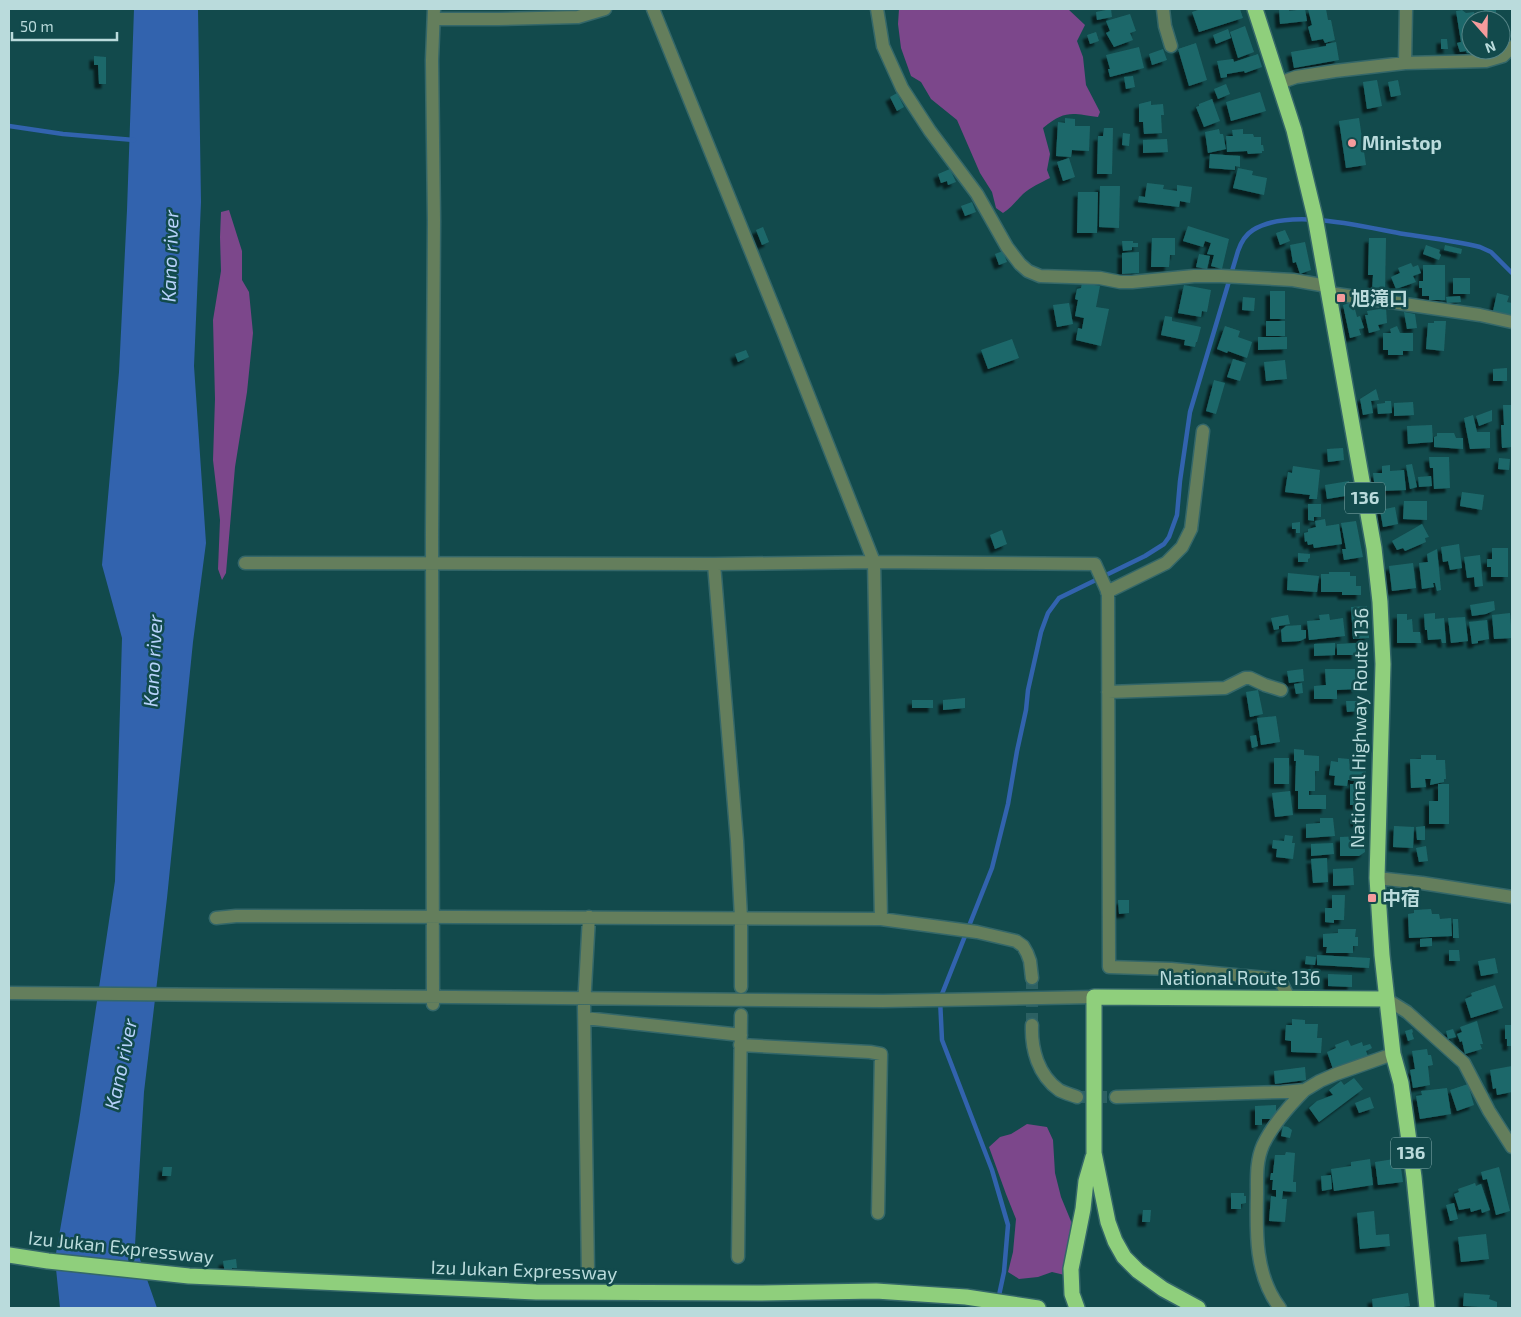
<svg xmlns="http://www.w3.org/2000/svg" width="1521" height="1317" font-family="'Exo 2','Noto Sans JP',sans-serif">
  <defs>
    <filter id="shadow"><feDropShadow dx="-4.5" dy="4.5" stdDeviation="1" flood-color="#0009"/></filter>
  </defs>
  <rect width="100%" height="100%" fill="#124a4c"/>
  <!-- green -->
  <path fill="#7c478b" d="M899,9h169l17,16 -8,16 6,16 3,28 14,27 -2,5c-27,-4 -33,-7 -55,11l7,26 -3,16 3,8c-10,5 -19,9 -27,16 -7,7 -12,14 -20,19l-7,-5 -4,-16 -12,-19 -23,-53 -26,-21 -10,-17 -10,-6 -10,-28 -3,-24z
    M229,210l13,41v29l7,12 4,41 -6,59 -12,75 -9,106 -4,7 -4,-11 2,-49 -7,-60 2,-61 -2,-79 8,-49 -1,-34 1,-25z
    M1027,1124l20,3 6,13 2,33 6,24 19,46v18l-3,17 -25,-6 -14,5 -19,2 -11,-7 5,-20 3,-33 -10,-25 -17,-47 11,-10 11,-3z"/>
  <!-- water -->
  <path fill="#3263ae" d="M134,9h64l3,193 -7,164 12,177 -13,99 -26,256 -23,194 -9,153 22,63h-97l-5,-49 24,-138 36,-240 7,-243 -20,-73 17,-193 8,-162z"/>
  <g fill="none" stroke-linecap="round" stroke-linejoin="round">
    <!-- stream -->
    <path stroke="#3263ae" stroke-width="4.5" d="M9,126l54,8 71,6
      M998,1300l6,-28 4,-47 -16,-55 -50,-130 -2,-41 52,-131 16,-64 9,-53 9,-41 2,-20 13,-58 7,-19 11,-15 86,-42 19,-12 5,-7 8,-22 3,-34 10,-69 48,-161c3,-9 7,-16 15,-21 37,-23 111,-3 151,4 26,4 51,7 76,13l11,5 21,21"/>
  </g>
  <!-- building -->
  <path fill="#1e686a" filter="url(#shadow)" d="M1111,9l1,8 -15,3 -1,-8z
    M1201,9h39l3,9 -44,14 -7,-20z
    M1279,9h10v2l16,-2 2,12 -27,3z
    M1308,9h18l2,11h3l4,20 -10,3 -2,-4 -11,2 -4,-14 4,-2z
    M1484,9h12v11h-14z
    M1462,10l4,3 8,-1 1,8h-4v30h12l1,4 -17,-1 -1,-2 -6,1 -3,-9 4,-1 -5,-31z
    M1130,14l6,17 -6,2 3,7 -19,7 -8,-14 4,-2 -4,-10z
    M1245,26l9,26 -16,6 -8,-26z
    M1228,29l3,9 -15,6 -3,-9z
    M1096,32l3,9 -9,3 -3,-9z
    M1441,39h6l1,10h-7z
    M1336,42l3,18 -45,8 -3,-16 35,-6v-2z
    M1196,43l11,37 -18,6 -11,-37z
    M1139,47l5,21 -34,9 -2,-8h2l-4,-14z
    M1163,49l4,11 -15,5 -3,-11z
    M1258,54l4,13 -17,6 -1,-2 -17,3v3l-6,1 -4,-17 16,-2 1,3z
    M94,56l12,1v27h-7l-1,-19h-4z
    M1133,76l2,11 -9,2 -2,-12z
    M1377,80l5,26 -15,3 -4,-27z
    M1398,80l3,15 -10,2 -3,-15z
    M1226,84l4,10 -12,5 -4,-10z
    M1260,92l6,19 -35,10 -5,-19z
    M897,93l7,14 -7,4 -7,-14z
    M1212,99l8,22 -16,6 -8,-20 3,-1v-2z
    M1151,101v4l12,-1 1,11h-3l1,18 -18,1 -1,-12h-4v-18z
    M1065,118l10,1v7h15l-1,25 -17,-1 -1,7 -15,-1 2,-34 7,1z
    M1359,118l7,47 -20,3 -7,-47z
    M1104,128h9l-1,46h-15l1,-38h5z
    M1219,129l1,5h3l3,15 -18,4 -3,-21z
    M1243,129v5h10l1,3h7v8h2l1,6h-2v2l-14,1 -1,-3 -20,1 -1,-16h7l-1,-6z
    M1123,133l7,1 -1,12 -7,-1z
    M1167,139l1,13 -25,1v-13z
    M1210,154l30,2v11l-5,-1v4l-26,-2z
    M1069,158l6,19 -12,4 -6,-19z
    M1238,168l15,3 -1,4 15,3 -3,17 -31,-7z
    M950,169l6,13 -8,3 -1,-4 -6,2 -3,-9z
    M1147,183l17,2 -1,4 14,2v-6l15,2 -2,16 -10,-2 -1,6 -41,-5 1,-6 6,1z
    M1100,186h20l-1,42 -20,-1z
    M1078,192h20l-1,41h-20z
    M972,202l4,10 -11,4 -4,-10z
    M1188,226l41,13 -7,30 -11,-3 3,-11 -7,-1 4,-11 -6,-2 -2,6 -20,-6z
    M763,227l6,15 -7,3 -6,-15z
    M1285,230l5,11 -10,4 -4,-12z
    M1152,238h23v17h-5l-1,12h-18z
    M1369,238h17l-1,53h-13l1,-16h-5z
    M1122,241h11v2h5v4h-6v3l-9,1z
    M1305,242l6,28 -11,4 -4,-12 -3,1 -3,-18z
    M1426,245l14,5 -1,3 2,2 -2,5 -16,-6z
    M1445,245l17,4 -1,5 -17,-4z
    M1003,251l4,11 -8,3 -4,-11z
    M1139,252v21l-17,1v-21z
    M1199,254l11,2 -3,13 -11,-2z
    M1411,263l2,4 5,-2 3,8 -8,3 3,6 -20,7 -5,-12 9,-4 -2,-5z
    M1423,265h22v35h-16v-4h-7v-8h-3v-7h4z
    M1453,278h17v16h-17z
    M1082,283l18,3 -4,21 13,2 -8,37 -25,-6 2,-12 4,1 2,-11 -9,-2 3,-16 -3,-1 2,-10 4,-1z
    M1184,285l27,5 -4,22 -5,-1 -1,6 -23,-4z
    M1270,291h15v28h-15z
    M1497,293l12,3 -2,6 5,1v13l-19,-5z
    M1460,296l1,6 -14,1 -1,-6z
    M1243,297l12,1 -1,13 -12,-1z
    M1353,302l4,15 3,-1 4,12 -5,1 2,6 -11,3 -7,-33z
    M1069,303l4,21 -16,3 -4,-22z
    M1386,308l1,15 -9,2 2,5 -11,3 -4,-18h3l-1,-4z
    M1404,312l11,2 2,14 -10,1z
    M1165,316l7,1v4l29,6 -4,15h-1l-1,5 -11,-2 1,-5 -24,-5z
    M1266,321h19v15h-19z
    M1434,321h12l-2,30 -18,-2 2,-26h6z
    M1225,326l15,5 -2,6 14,5 -5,16 -19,-7 -1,2 -10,-4z
    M1397,326l3,7h13v18h-10v4h-15v-5h-5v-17h8l-1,-4z
    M1258,337h29v12l-29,1z
    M1012,339l7,19 -31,11 -7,-19z
    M746,350l3,7 -11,5 -3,-8z
    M1233,359l13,4 -6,18 -13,-4z
    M1285,360l2,19 -21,2 -2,-19z
    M1507,368v13h-14v-12z
    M1214,380l11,3 -9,31 -10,-3z
    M1376,389l3,11 -8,1 2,12 -10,2 -3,-16z
    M1385,401h6l1,12 -14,1 -1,-10 8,-1z
    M1413,402l1,13 -20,1v-13z
    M1503,405h9v42l-10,1 -1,-23h3z
    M1492,410v11l-13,5 -3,-10z
    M1473,415l4,17h13v16l-20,1 -6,-31z
    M1432,425l1,17 -25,2 -1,-18z
    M1437,433h17l2,5h7v11l-29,-2v-10l3,-1z
    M1343,448l1,12 -16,2 -1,-13z
    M1429,457h20l1,31 -16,1 -1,-21h-3z
    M1499,458l11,1 -1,11 -11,-1z
    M1412,464l5,23 -7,2 -4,-24z
    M1390,465v6l14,-1 2,20 -26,1 -5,-1 -2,-17h9v-7z
    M1293,466l27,4 -3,29h-8l1,-4 -25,-3 3,-20 4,1z
    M1431,476l1,10 -13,1 -1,-10z
    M1349,481l2,14 -24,4 -2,-14z
    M1462,492l22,3 -2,15 -22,-4z
    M1404,501h23v19l-24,-1z
    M1308,504h13v13h-7v4l-6,-1z
    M1395,507l3,17 -15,3 -3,-17z
    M1325,519l1,7 13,-2 3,20 -28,4 -1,-4 -5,1 -1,-4 -2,1 -1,-9 4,-1v-3l8,-2 -1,-6z
    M1356,521l7,36 -19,3 -2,-11h4l-5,-26z
    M1300,522v11h-4v-4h-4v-6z
    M1422,524l7,13 -4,1 1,4 -21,9 -2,-3 -6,2 -5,-9z
    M1002,530l5,14 -12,5 -5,-14z
    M1459,544l3,24 -12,2 -2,-9 -5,1 -2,-15z
    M1492,548h16v29h-17v-10h-4v-8h5z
    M1437,549l4,41 -4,1 -2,-8h-2l1,4 -12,2 -3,-26 9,-1 -1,-8z
    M1298,553l12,1v4l-2,1v3h-10z
    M1480,555l3,31 -8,1 -1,-10 -7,1 -3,-21z
    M1413,563l3,25 -24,3 -3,-25z
    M1329,572h21v4h6v10h5v9h-19v-3h-21v-18h8z
    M1288,573l31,3 -2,16 -30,-2z
    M1494,601l1,9 -9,4 -14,2 -2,-11z
    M1367,606l2,32 -16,1 -2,-32z
    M1435,613v6l9,-1 2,25h-4l-1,-4 -13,1 -1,-10h-2l-1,-16z
    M1510,613l2,25 -18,1 -2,-24z
    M1329,614l1,6 13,-2 2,18 -36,4 -2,-19 13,-1 -1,-5z
    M1397,614h10v6l5,-1 1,13h7l1,11h-24z
    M1288,615l2,9 -11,2v3l-5,1 -3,-12z
    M1465,617l3,24 -17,2 -3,-25z
    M1487,620l2,19 -11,2v2l-6,1 -3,-22z
    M1301,625v5h5v8l-6,3 -18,1 -1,-12 5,-4z
    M1335,643v12l-21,1v-12z
    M1356,643v12h-19v-11z
    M1303,669l1,12 -15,2 -2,-12z
    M1325,669h30l1,20 -19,1v9h-23v-13l12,-1z
    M1302,683l1,10 -7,1 -2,-10z
    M1258,690l5,24 -13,3 -4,-25z
    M965,698v10l-22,2v-10z
    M912,700h21v8h-21z
    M1346,701h11l1,10 -11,1z
    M1360,701l9,1 -1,7 -9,-1z
    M1276,716l4,26 -19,3 -4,-27z
    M1256,735l2,11 -6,2 -2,-12z
    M1294,749l10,1v5l15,1v15h-4v20h-6v4h17v14h-28v-18h-3l1,-30h-2z
    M1421,755h15v5h9l1,19h-2v3l-14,3 1,-6h-6l1,8 -15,1 -1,-29h11z
    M1274,758h15v26h-15z
    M1338,758l11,1 1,11 4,1v-6h12v40h-16v-21h4v-4h-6l-1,6 -13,-1 1,-9 -6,-1 2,-14 7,1z
    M1438,784h11v40h-20v-23h9z
    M1290,791l3,24 -18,2 -3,-24z
    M1364,814v8l-9,1 -1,-8z
    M1320,818h13l2,18 -29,2v-14l14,-1z
    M1394,826l20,1 -1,21 -20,-1z
    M1425,826v14h-8l-1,-13z
    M1285,835l8,1 -1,7h3l-2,16 -17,-2 1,-8 -5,-1 1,-8 11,1z
    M1364,836l1,16 -6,4h-19v-19z
    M1333,843l1,11 -23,2v-12z
    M1426,846l2,15 -9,1 -3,-14z
    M1327,858l1,24 -15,1 -2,-24z
    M1353,868l1,17 -21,1v-17z
    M1332,895h13l-1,25h-10v3l-9,-1v-14h7z
    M1118,900h11v13l-10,1z
    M1431,909l1,5h7l1,5 11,-1 1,18 -43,2 -1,-24 6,-1v-3z
    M1453,919h5l1,19h-6z
    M1338,929h18l-1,8h3v9h-5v7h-27l1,-6h-4v-13l15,-1z
    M1432,938v8l-12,1v-8z
    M1449,950h10l1,11h-11z
    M1317,955l53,3 -1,10 -52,-3z
    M1306,956l10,1 -1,8 -10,-1z
    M1495,958l3,15 -17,3 -3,-15z
    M1301,969h10v6h-10z
    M1328,974l24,1v12l-24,-1z
    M1495,985l8,23 -32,10 -6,-19 7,-3 -1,-3z
    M1292,1019l13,1v4h13l-1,14h5l-1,15 -30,-1v-11l-6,-1 1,-15h6z
    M1477,1021l6,23h-3l2,5 -17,5 -3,-13 -2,1 -3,-8 5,-2 -2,-5z
    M1505,1025h7v21h-5v-7h-2z
    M1412,1029l1,3 -1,1 2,6 -6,2 -3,-10z
    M1453,1029l3,8 -8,2 -2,-8z
    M1348,1040l3,6 11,-4 1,4 7,-2 2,4 -6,3 2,5 -35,13 -6,-17 9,-4 -1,-3z
    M1427,1049l1,6h3l2,10 -5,1 2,19 -17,3 -3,-18 5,-1 -3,-18z
    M1512,1066v26l-15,3 -1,-7 -3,1 -3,-19z
    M1305,1067l1,13 -31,4 -1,-13z
    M1354,1078l9,11 -44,33 -10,-14 8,-7 16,-6 -4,-5 12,-9 3,4z
    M1468,1084l6,21 -17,6 -7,-21z
    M1447,1088l4,26 -31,5 -4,-23 6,-1 -1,-4z
    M1370,1097l4,11 -15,5 -4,-10z
    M1276,1105v14h-14v6h-7v-19z
    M1283,1126l5,1 4,3 -2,8 -9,-2z
    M1286,1152l9,1 -2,29h3v10l-13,-1 -1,8h5l-2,23 -16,-1 2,-25 5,1v-7h-4l1,-10h-3l1,-7h2l2,-18h10z
    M1370,1159l3,26 -39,6 -3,-22 20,-3v-4z
    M1394,1159l6,2 3,21 -25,3 -3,-23z
    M163,1167h9l-1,9h-9z
    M1499,1167l11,44 -14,4 -9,-36 -4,1 -2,-8z
    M1331,1175l1,14 -10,2 -1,-15z
    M1475,1183l1,3 5,-2 9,26 -8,3 -1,-4 -10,3 -1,-4 -11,2 -5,-16 5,-2 -1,-3z
    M1231,1193h13v3h2v7l-5,1v5h-10z
    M1454,1203l4,16 -8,2 -4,-16z
    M1143,1210h8l-1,12h-8z
    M1374,1211l2,24 13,-1 1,12 -30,3 -3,-36z
    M1486,1234l3,25 -28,3 -3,-25z
    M236,1259l1,9h-5v5l-7,1 -2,-13z
    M1408,1293l2,13 -13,2h-24l-1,-9z
    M1464,1293l26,2 -1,4 8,3v6l-34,-2z"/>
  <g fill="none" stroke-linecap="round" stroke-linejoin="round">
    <!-- minor-tunnel -->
    <path stroke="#2b6062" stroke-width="12" stroke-dasharray="12 6" stroke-linecap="butt" d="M1032,1025v-47
      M1077,1097h39"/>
    <defs>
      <path id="minor" d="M653,9l130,322 91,231 7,357
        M877,9l6,37 19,42 28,43 47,63 30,53 13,17 8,7 12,5 60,2 20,4h12l62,-6h27l72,4 34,6
        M1163,9l2,17 6,20
        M434,19h64l80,-2 27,-8
        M1405,63l1,-54
        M1279,83l17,-6 39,-6 70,-8 81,-2 17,-5 9,-9
        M1329,293l151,22 32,7
        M245,563l469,1 160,-2 221,2 13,29 1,374 62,2 106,10 5,5 7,14
        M714,564l23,277 4,77v69
        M1107,592l59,-29 16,-16 9,-18 12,-98
        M1108,692l117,-4 20,-10h5l15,7 16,5
        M1377,878l45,5 90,14
        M216,918l20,-2 645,3 96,13 39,9 7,5 4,7 3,8 2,17
        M9,993l874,8 211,-4
        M1386,999l21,13 57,51 25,48 23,36
        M433,1004l-1,-470 2,-313 -2,-161 2,-51
        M585,1018l156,17
        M1032,1025c-1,24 6,50 27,65 5,3 13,5 18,7
        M740,1045l130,7 11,2 -3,159
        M1116,1097l166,-5 23,-2 15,-9 16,-7 57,-20
        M738,1257l3,-242
        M588,1273l-4,-267 5,-89
        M1280,1308c-25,-32 -24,-75 -23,-114 0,-17 -1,-33 6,-49 10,-21 26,-39 42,-55"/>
      <path id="highway" d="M1255,9l39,121 21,87 59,331 6,54 3,62 -6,214 5,77 11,99 8,29 13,94 13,131
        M9,1255l39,6 141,15 347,16 222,1 118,-2 90,6 72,11
        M1077,1308l-5,-14 -1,-25 12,-60 3,-28 7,-24
        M1198,1308l-35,-19 -25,-18 -14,-14 -9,-16 -7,-19 -14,-69v-156l292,2"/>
    </defs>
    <!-- minor casing -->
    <use href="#minor" stroke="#346769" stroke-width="15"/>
    <!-- highway casing -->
    <use href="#highway" stroke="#346769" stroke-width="18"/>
    <!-- minor -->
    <use href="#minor" stroke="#647e5c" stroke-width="12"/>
    <!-- highway -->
    <use href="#highway" stroke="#8fcf7c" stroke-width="15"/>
  </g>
  <!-- markers -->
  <g fill="#f59b9c" stroke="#124a4c" stroke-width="2">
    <circle cx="1352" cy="143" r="5"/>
    <rect x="1336" y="293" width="10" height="10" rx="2.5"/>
    <rect x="1367" y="893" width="10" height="10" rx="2.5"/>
  </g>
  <g text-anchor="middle" stroke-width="5" stroke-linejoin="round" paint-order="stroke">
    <!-- shield labels -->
    <g fill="#124a4c" stroke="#88b0b1" stroke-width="1">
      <rect x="1345" y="482.5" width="40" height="31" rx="4"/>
      <rect x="1391" y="1137.5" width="40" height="31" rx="4"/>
    </g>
    <g font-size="18" font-weight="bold" fill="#badbdc">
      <text x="1365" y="504">136</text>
      <text x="1411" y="1159">136</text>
    </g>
    <!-- poi labels -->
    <g font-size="19" font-weight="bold" fill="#badbdc" stroke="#124a4c" text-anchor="start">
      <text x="1362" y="150">Ministop</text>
      <text x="1351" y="305">旭滝口</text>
      <text x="1382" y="905">中宿</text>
    </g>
    <!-- street labels -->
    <g font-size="19" fill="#badbdc" stroke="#124a4c">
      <text transform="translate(1359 728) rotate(-89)" y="7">National Highway Route 136</text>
      <text x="1240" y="985">National Route 136</text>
      <text transform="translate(121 1247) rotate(6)" y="7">Izu Jukan Expressway</text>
      <text transform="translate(524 1270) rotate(2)" y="7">Izu Jukan Expressway</text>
    </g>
    <!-- water labels -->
    <g font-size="20" font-style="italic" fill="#b7d2fb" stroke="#124a4c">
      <text transform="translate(170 256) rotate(-88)" y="7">Kano river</text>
      <text transform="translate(153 661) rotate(-87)" y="7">Kano river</text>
      <text transform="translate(121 1064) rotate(-78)" y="7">Kano river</text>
    </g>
  </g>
  <!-- border -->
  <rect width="1521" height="1317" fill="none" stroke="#badbdc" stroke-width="20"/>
  <!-- north arrow -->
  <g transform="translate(1486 35) rotate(160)"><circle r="24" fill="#124a4c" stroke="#558486"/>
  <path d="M0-4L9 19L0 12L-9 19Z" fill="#f59b9c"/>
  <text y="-8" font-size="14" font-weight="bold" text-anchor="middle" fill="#badbdc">N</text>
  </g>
  <!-- scale -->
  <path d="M12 32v8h105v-8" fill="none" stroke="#badbdc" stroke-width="2.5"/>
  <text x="20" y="32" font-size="15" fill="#badbdc" stroke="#124a4c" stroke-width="4" paint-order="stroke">50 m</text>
</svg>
